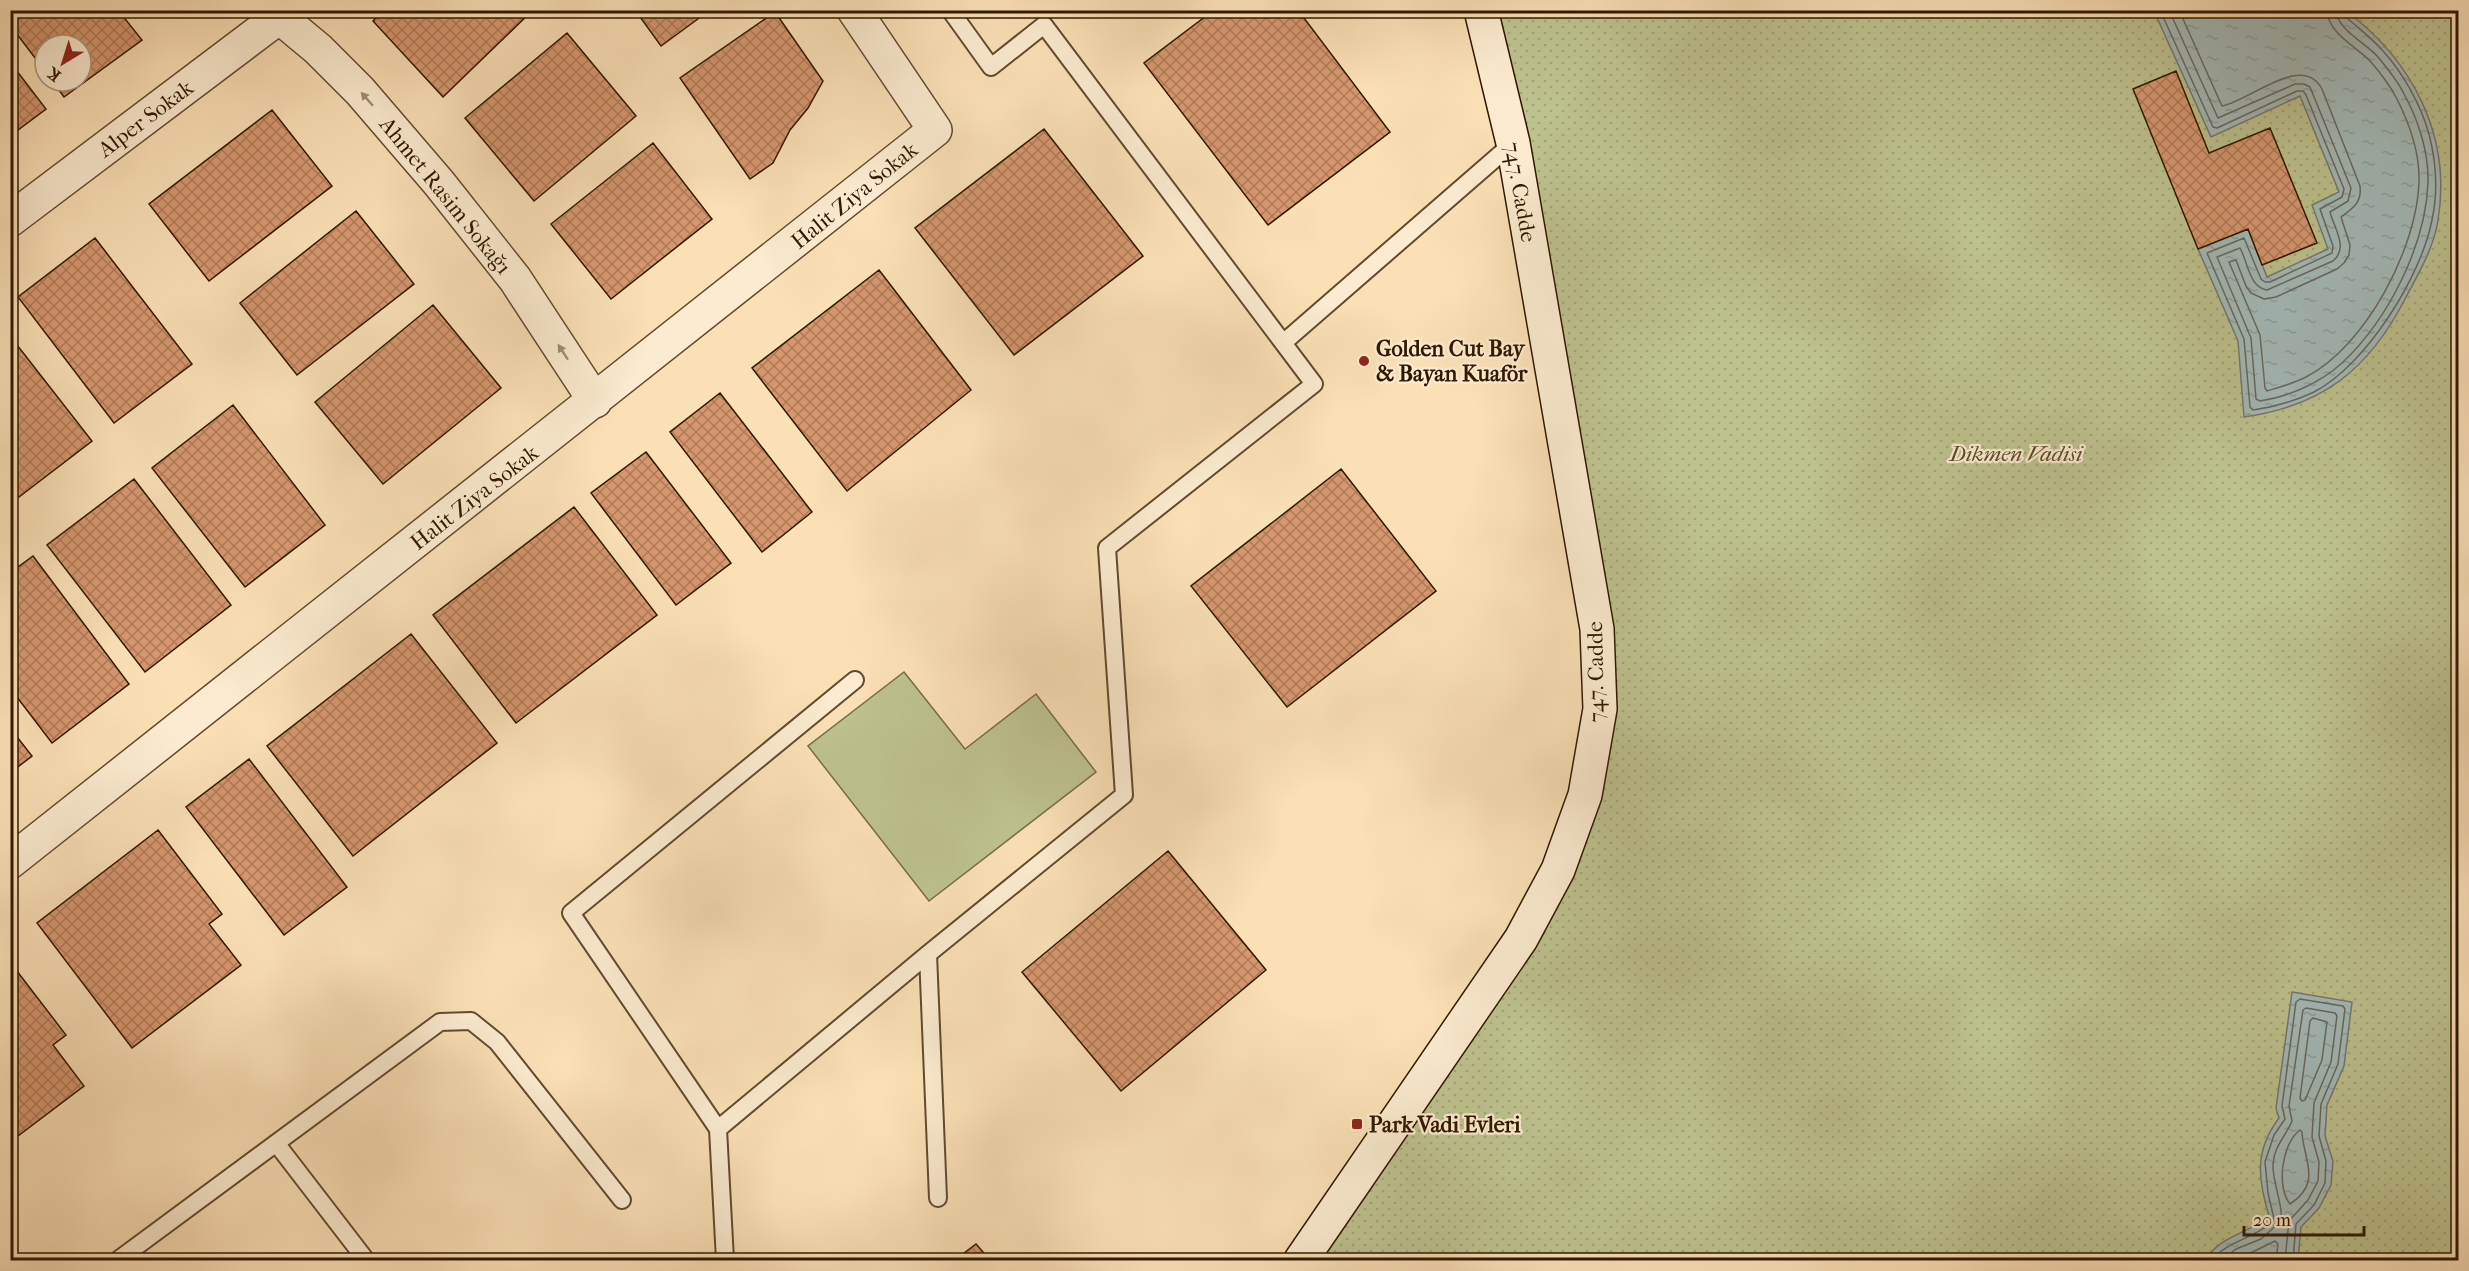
<svg xmlns="http://www.w3.org/2000/svg" width="2469" height="1271" font-family="'IM FELL French Canon',serif">
  <defs>
    <pattern id="park-dots" width="8" height="8" patternUnits="userSpaceOnUse" patternTransform="scale(1.5)"><rect width="8" height="8" fill="#bdc28e"/><path d="M2 2h.1M6 6h.1" fill="none" stroke="#a3a679" stroke-width="1.8" stroke-linecap="round"/></pattern>
    <pattern id="water-ripples" width="26" height="14" patternUnits="userSpaceOnUse" patternTransform="scale(1.5)"><rect width="26" height="14" fill="#a3bab9"/><path d="M2 4q2-2 4 0t4 0M15 11q2-2 4 0t4 0" fill="none" stroke="#8d9f9d"/></pattern>
    <pattern id="building-cross-hatch" width="8" height="8" patternUnits="userSpaceOnUse" patternTransform="scale(1.5)"><rect width="8" height="8" fill="#d6976e"/><path d="M0 0l8 8M0 8l8-8" fill="none" stroke="#ae7a58"/></pattern>
  </defs>
  <rect width="100%" height="100%" fill="#fbe0b6"/>
  <filter id="stains"><feTurbulence type="fractalNoise" baseFrequency=".00333" numOctaves="4"/><feColorMatrix values="0 0 0 0 .2 0 0 0 0 .09 0 0 0 0 .02 0 0 0 .5 -.17"/></filter>
  <radialGradient id="worn" r=".72"><stop offset=".6" stop-color="#630" stop-opacity="0"/><stop offset="1" stop-color="#630" stop-opacity=".3"/></radialGradient>
  <!-- green -->
  <path fill="#bdc28e" stroke="#766d47" stroke-width="1.5" d="M904,672l61,77 71,-55 60,78 -167,129 -121,-155z"/>
  <!-- park -->
  <path fill="url(#park-dots)" stroke="#766d47" stroke-width="1.5" d="M1481,11h977v1249h-1157l220,-321 79,-230z"/>
  <!-- water -->
  <path fill="url(#water-ripples)" stroke="#75796f" stroke-width="1.5" d="M2154,11h192c66,49 106,125 92,209 -4,28 -20,54 -33,79 -36,70 -82,107 -161,118l-6,-76 -40,-92 50,-20 19,48 61,-28 -16,-44 27,-13 -39,-96 -89,41z
    M2292,992l60,10 -8,64 -17,39 -2,31 8,25 -2,24 -12,23 -18,19 -3,33h-93c18,-26 41,-25 64,-44 -11,-37 -15,-65 10,-98l-3,-10z"/>
  <g fill="none" stroke-linecap="round" stroke-linejoin="round">
    <!-- shore -->
    <path stroke="#69695c" stroke-width="1.5" d="M2160,10l53,117 4,1 80,-37h6l3,4 38,94 -2,8 -22,12 13,37 -1,7 -62,29h-5l-4,-3 -17,-41 -37,15 37,86 6,68 3,3c20,-3 42,-9 61,-18 52,-27 107,-115 118,-172 6,-28 4,-59 -3,-86 -8,-29 -26,-61 -46,-83 -11,-13 -25,-23 -37,-34l-2,-7
      M2169,10l49,108 77,-34h9l6,3 41,101 -3,13 -18,11c4,16 19,36 3,49l-66,29c-18,-3 -19,-28 -27,-42l-23,9 34,81 5,61 4,2c28,-4 60,-18 82,-38 46,-43 84,-118 86,-181 1,-29 -10,-63 -24,-88 -6,-13 -17,-26 -26,-37 -12,-14 -41,-27 -42,-47
      M2179,10l43,96c28,-5 80,-54 100,-17l38,97c2,17 -7,22 -19,31l9,28 -1,10 -5,8 -7,6 -61,28 -12,2 -13,-6 -5,-7 -10,-26 -7,2 31,73 5,53 2,3c13,-4 28,-8 39,-14 60,-31 111,-129 113,-195 1,-28 -10,-59 -22,-83 -7,-13 -18,-28 -27,-38 -14,-15 -42,-27 -43,-51
      M2313,1018l14,4 -5,38 -17,40 -3,1 -2,-3 10,-77z
      M2300,1130l2,2c1,27 21,51 -12,72 -14,-17 -8,-61 10,-74z
      M2212,1260c17,-21 45,-21 62,-41l-6,-26 -3,-31 9,-27 11,-16 -3,-13 14,-104 4,-3 43,7 2,3 -7,55 -17,40 -2,32 7,25 -1,22 -11,22 -18,19 -3,36
      M2222,1260l14,-11 25,-10 20,-18c3,-14 -9,-39 -8,-57 1,-18 13,-28 19,-43l-3,-15 14,-96 3,-2 29,5 2,3 -6,46 -17,41 -2,34 7,25 -1,19 -10,19 -19,21 -4,39
      M2236,1260l39,-19 3,3 -2,16"/>
  </g>
  <!-- building -->
  <path fill="url(#building-cross-hatch)" stroke="#2f1800" stroke-width="1.5" d="M10,10h108l24,30 -78,57 -12,-16h29v-36h-36v26l-35,-46z
    M383,10h150l-90,87 -70,-76z
    M635,10h75l-49,36z
    M1214,10h84l92,122 -122,93 -124,-162z
    M775,12l48,69 -15,27 -18,22 -17,33 -23,16 -70,-101z
    M567,33l69,83 -102,85 -69,-83z
    M10,62l36,47 -36,27z
    M2176,71l33,82 61,-25 47,115 -55,22 -14,-36 -50,20 -65,-160z
    M272,110l60,76 -123,95 -60,-77z
    M1044,129l99,127 -129,99 -99,-127z
    M653,143l59,76 -101,80 -60,-75z
    M356,211l58,73 -117,91 -57,-72z
    M95,238l97,126 -78,59 -96,-126z
    M879,270l92,120 -124,101 -95,-123z
    M433,305l68,83 -118,96 -68,-82z
    M10,336l82,105 -73,56 -9,-10z
    M720,393l92,119 -50,40 -92,-120z
    M233,405l92,120 -80,62 -93,-119z
    M646,452l85,111 -55,42 -85,-112z
    M1341,469l95,122 -149,116 -96,-121z
    M134,479l97,126 -86,67 -98,-127z
    M574,507l83,108 -141,108 -83,-108z
    M33,556l96,128 -77,59 -42,-55v-115z
    M411,634l86,109 -144,113 -86,-110z
    M10,728l22,28 -22,17z
    M249,759l98,128 -63,48 -98,-128z
    M158,830l64,84 -13,10 32,41 -109,83 -95,-125z
    M1168,851l98,119 -145,121 -99,-119z
    M10,962l56,73 -13,10 31,41 -74,56z
    M976,1244l14,16h-35z"/>
  <g fill="none" stroke-linecap="round" stroke-linejoin="round">
    <defs>
      <path id="lane" d="M1283,343l230,-200
        M928,954l10,244
        M718,1129l210,-175 196,-159 -17,-247 207,-164 -270,-359 -53,42 -41,-57
        M276,1143l90,117
        M118,1260l322,-238 31,-1 26,21 125,158
        M725,1260l-7,-131 -147,-216 284,-233"/>
      <path id="street" d="M271,10l47,39 42,42 79,92 76,96 80,122
        M10,220l269,-203
        M10,862l925,-732 -81,-120"/>
      <path id="secondary" d="M1301,1260l220,-321 37,-69 27,-75 15,-86 -3,-80 -84,-486 -32,-133"/>
    </defs>
    <!-- lane casing -->
    <use href="#lane" stroke="#624a2e" stroke-width="20"/>
    <!-- street casing -->
    <use href="#street" stroke="#624a2e" stroke-width="36"/>
    <!-- secondary casing -->
    <use href="#secondary" stroke="#2f1800" stroke-width="36"/>
    <!-- lane -->
    <use href="#lane" stroke="#fcebd0" stroke-width="16"/>
    <!-- street -->
    <use href="#street" stroke="#fcebd0" stroke-width="33"/>
    <!-- secondary -->
    <use href="#secondary" stroke="#fcebd0" stroke-width="33"/>
  </g>
  <!-- one-way arrows -->
  <defs><path id="oneway-solid" d="M-6-.8H1V-3.2L6.5 0L1 3.2V.8H-6Z" transform="scale(1.5)"/></defs>
  <g fill="#a08c72">
    <use href="#oneway-solid" transform="translate(367 99) rotate(-131)"/>
    <use href="#oneway-solid" transform="translate(563 352) rotate(-123)"/>
  </g>
  <!-- markers -->
  <g fill="#8f2418" stroke="#fcebd0" stroke-width="2">
    <circle cx="1364" cy="361" r="6"/>
    <rect x="1351" y="1118" width="12" height="12" rx="3"/>
  </g>
  <g text-anchor="middle" stroke-width="4.5" stroke-linejoin="round" paint-order="stroke">
    <!-- street labels -->
    <g font-size="22" fill="#2f1800" stroke="#fcebd0">
      <text transform="translate(145 118) rotate(-37)" y="8">Alper Sokak</text>
      <text transform="translate(1521 192) rotate(80)" y="8">747. Cadde</text>
      <text transform="translate(446 195) rotate(51)" y="8">Ahmet Rasim Sokağı</text>
      <text transform="translate(854 195) rotate(-39)" y="8">Halit Ziya Sokak</text>
      <text transform="translate(474 497) rotate(-38)" y="8">Halit Ziya Sokak</text>
      <text transform="translate(1595 672) rotate(-91)" y="8">747. Cadde</text>
    </g>
    <!-- poi labels -->
    <g font-size="22" font-weight="bold" fill="#2f1800" stroke="#fcebd0" text-anchor="start">
      <text x="1376" y="356">Golden Cut Bay<tspan x="1376" dy="25">&amp; Bayan Kuaför</tspan></text>
      <text x="1369" y="1132">Park Vadi Evleri</text>
    </g>
    <!-- park labels -->
    <g font-size="22" font-style="italic" fill="#5a4b2b" stroke="#fcebd0">
      <text x="2016" y="461">Dikmen Vadisi</text>
    </g>
  </g>
  <!-- margin -->
  <rect width="2469" height="1271" fill="none" stroke="#fbe0b6" stroke-width="36"/>
  <rect x="12" y="12" width="2445" height="1247" fill="none" stroke="#2f1800" stroke-width="3"/>
  <rect x="18" y="18" width="2433" height="1235" fill="none" stroke="#2f1800" stroke-width="1.5"/>
  <!-- north arrow -->
  <g transform="translate(63 63) rotate(218)"><circle r="28" fill="#fcebd0" stroke="#aa977d" stroke-width="1.5"/>
  <path d="M0-4.5L10 22L0 15L-10 22Z" fill="#8f2418"/>
  <text y="-9" font-size="16" font-weight="bold" text-anchor="middle" fill="#2f1800">K</text>
  </g>
  <!-- scale -->
  <path d="M2244 1226v9h120v-9" fill="none" stroke="#2f1800" stroke-width="3"/>
  <text x="2253" y="1226" font-size="18" fill="#2f1800" stroke="#fcebd0" stroke-width="4.5" paint-order="stroke">20 m</text>
  <rect width="100%" height="100%" filter="url(#stains)"/>
  <rect width="100%" height="100%" fill="url(#worn)"/>
</svg>
